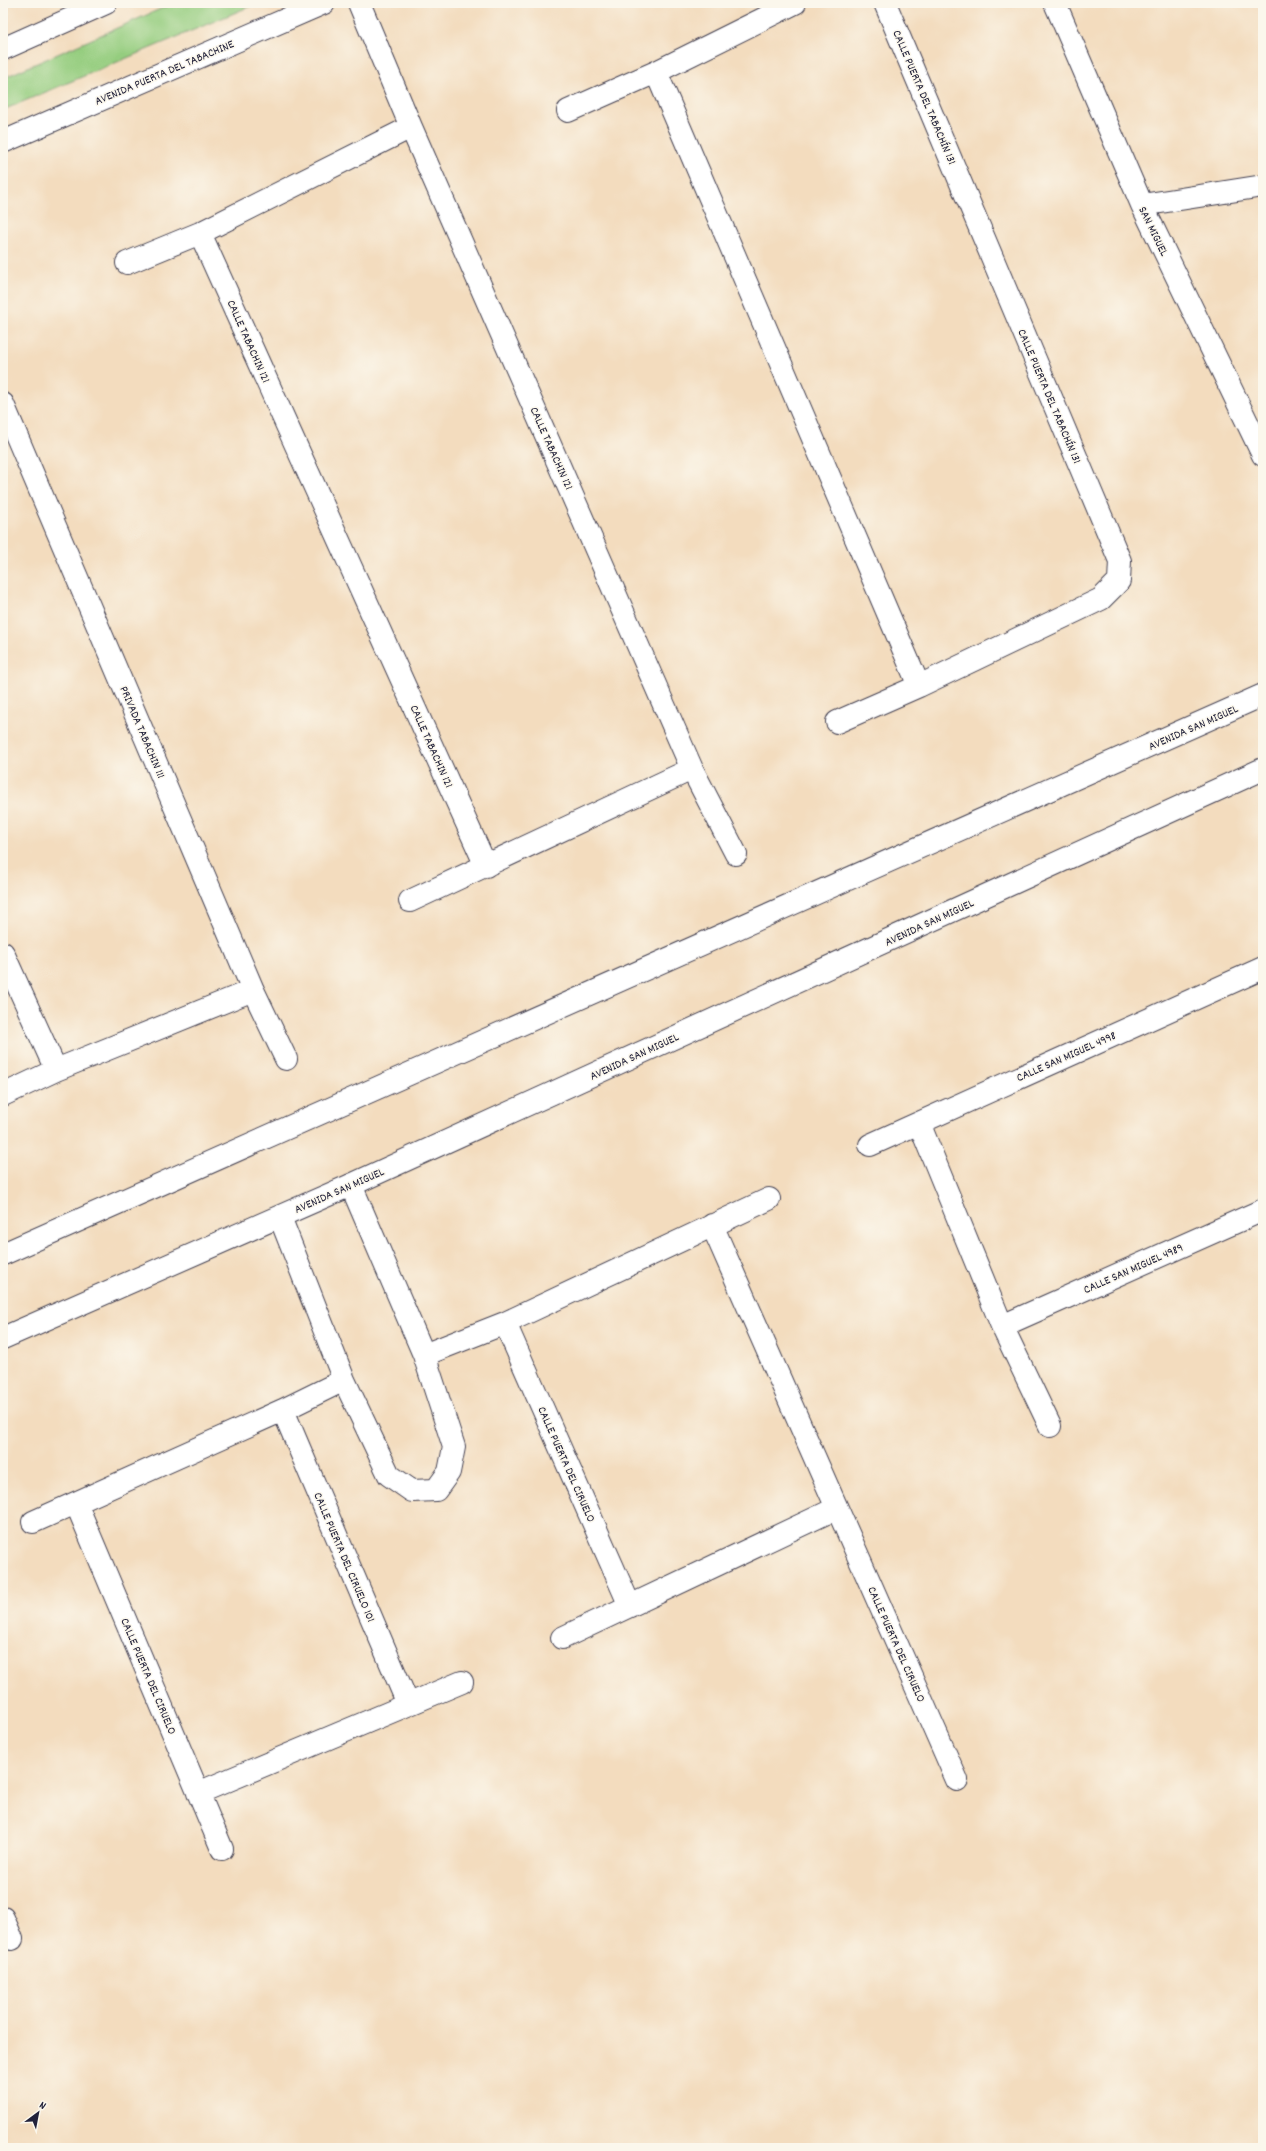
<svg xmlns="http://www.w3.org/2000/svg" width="1266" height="2151" font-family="Dekko,sans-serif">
  <rect width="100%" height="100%" fill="#fbf7ec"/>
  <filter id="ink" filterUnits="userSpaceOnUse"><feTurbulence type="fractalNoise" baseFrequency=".025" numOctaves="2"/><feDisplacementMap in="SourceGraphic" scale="8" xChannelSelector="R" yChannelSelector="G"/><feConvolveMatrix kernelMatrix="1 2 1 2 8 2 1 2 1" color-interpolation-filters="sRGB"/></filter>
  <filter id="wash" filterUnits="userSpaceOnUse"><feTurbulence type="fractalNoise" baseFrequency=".012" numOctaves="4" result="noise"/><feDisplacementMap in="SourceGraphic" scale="16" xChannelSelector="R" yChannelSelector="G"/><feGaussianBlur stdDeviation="0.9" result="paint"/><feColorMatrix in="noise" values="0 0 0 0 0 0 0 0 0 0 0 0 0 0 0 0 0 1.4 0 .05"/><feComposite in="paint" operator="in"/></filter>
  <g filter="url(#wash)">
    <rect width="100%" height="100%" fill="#f3dcbe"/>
    <!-- green -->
    <path fill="#95cd7f" stroke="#5c785d" d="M174,3h84l-255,107v-32z"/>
  </g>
  <g filter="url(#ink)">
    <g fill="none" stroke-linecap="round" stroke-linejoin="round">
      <defs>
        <path id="minor" d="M359,3l52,124 281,642 44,85
          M1055,3l87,202 121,250
          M3,49l103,-46
          M656,72l263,614
          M568,111l88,-39 139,-69
          M3,142l321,-139
          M1142,205l121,-19
          M200,233l286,633
          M127,263l73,-30 211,-106
          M3,404l250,586 33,69
          M837,722l82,-36 182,-87 18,-18 1,-20 -235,-558
          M410,901l282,-132
          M3,953l53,117
          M3,1095l53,-25 197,-80
          M919,1123l83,203 48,100
          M870,1145l393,-177
          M280,1217l64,163 45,95 23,16 24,-1 13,-18 5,-25 -30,-92 -73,-170
          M712,1225l245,555
          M505,1323l125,283
          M1002,1326l261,-116
          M424,1355l81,-32 264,-124
          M283,1410l125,294
          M76,1503l146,346
          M33,1522l250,-112 61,-30
          M562,1638l275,-130
          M198,1793l264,-111
          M3,1918l9,21"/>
        <path id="tertiary" d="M3,1254l1260,-559
          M3,1338l348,-153 912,-416"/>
      </defs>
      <!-- minor casing -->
      <use href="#minor" stroke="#413e4f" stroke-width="24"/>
      <!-- tertiary casing -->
      <use href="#tertiary" stroke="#413e4f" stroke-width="24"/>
      <!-- minor -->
      <use href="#minor" stroke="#fff" stroke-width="22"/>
      <!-- tertiary -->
      <use href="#tertiary" stroke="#fff" stroke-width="22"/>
    </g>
  </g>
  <g text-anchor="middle" stroke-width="3" stroke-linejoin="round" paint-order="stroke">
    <!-- street labels -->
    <g font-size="12" fill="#22223b" stroke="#fbf7ec">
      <text transform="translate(164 72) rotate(-23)" y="4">AVENIDA PUERTA DEL TABACHINE</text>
      <text transform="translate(925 97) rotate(67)" y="4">CALLE PUERTA DEL TABACHÍN 131</text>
      <text transform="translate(1154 231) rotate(64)" y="4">SAN MIGUEL</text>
      <text transform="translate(249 341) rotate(66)" y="4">CALLE TABACHIN 121</text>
      <text transform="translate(1050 396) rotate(67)" y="4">CALLE PUERTA DEL TABACHÍN 131</text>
      <text transform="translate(552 448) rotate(66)" y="4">CALLE TABACHIN 121</text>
      <text transform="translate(1193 727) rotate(-24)" y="4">AVENIDA SAN MIGUEL</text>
      <text transform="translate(143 732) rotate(67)" y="4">PRIVADA TABACHIN 111</text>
      <text transform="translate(432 746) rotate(66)" y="4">CALLE TABACHIN 121</text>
      <text transform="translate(929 922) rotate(-25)" y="4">AVENIDA SAN MIGUEL</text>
      <text transform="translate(634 1056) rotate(-25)" y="4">AVENIDA SAN MIGUEL</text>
      <text transform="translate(1066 1056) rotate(-24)" y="4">CALLE SAN MIGUEL 4998</text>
      <text transform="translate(339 1190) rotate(-24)" y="4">AVENIDA SAN MIGUEL</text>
      <text transform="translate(1133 1268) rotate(-24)" y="4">CALLE SAN MIGUEL 4989</text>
      <text transform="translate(567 1464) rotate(66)" y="4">CALLE PUERTA DEL CIRUELO</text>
      <text transform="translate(345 1557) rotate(67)" y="4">CALLE PUERTA DEL CIRUELO 101</text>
      <text transform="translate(897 1644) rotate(66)" y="4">CALLE PUERTA DEL CIRUELO</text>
      <text transform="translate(149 1676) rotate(67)" y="4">CALLE PUERTA DEL CIRUELO</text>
    </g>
  </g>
  <!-- margin -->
  <rect width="1266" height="2151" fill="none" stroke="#fbf7ec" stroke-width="16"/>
  <!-- north arrow -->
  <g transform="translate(38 2113) rotate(32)" stroke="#fbf7ec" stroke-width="3" paint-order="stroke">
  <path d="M0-3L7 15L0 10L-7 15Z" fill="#22223b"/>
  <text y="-6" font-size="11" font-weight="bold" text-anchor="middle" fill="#22223b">N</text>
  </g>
</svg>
